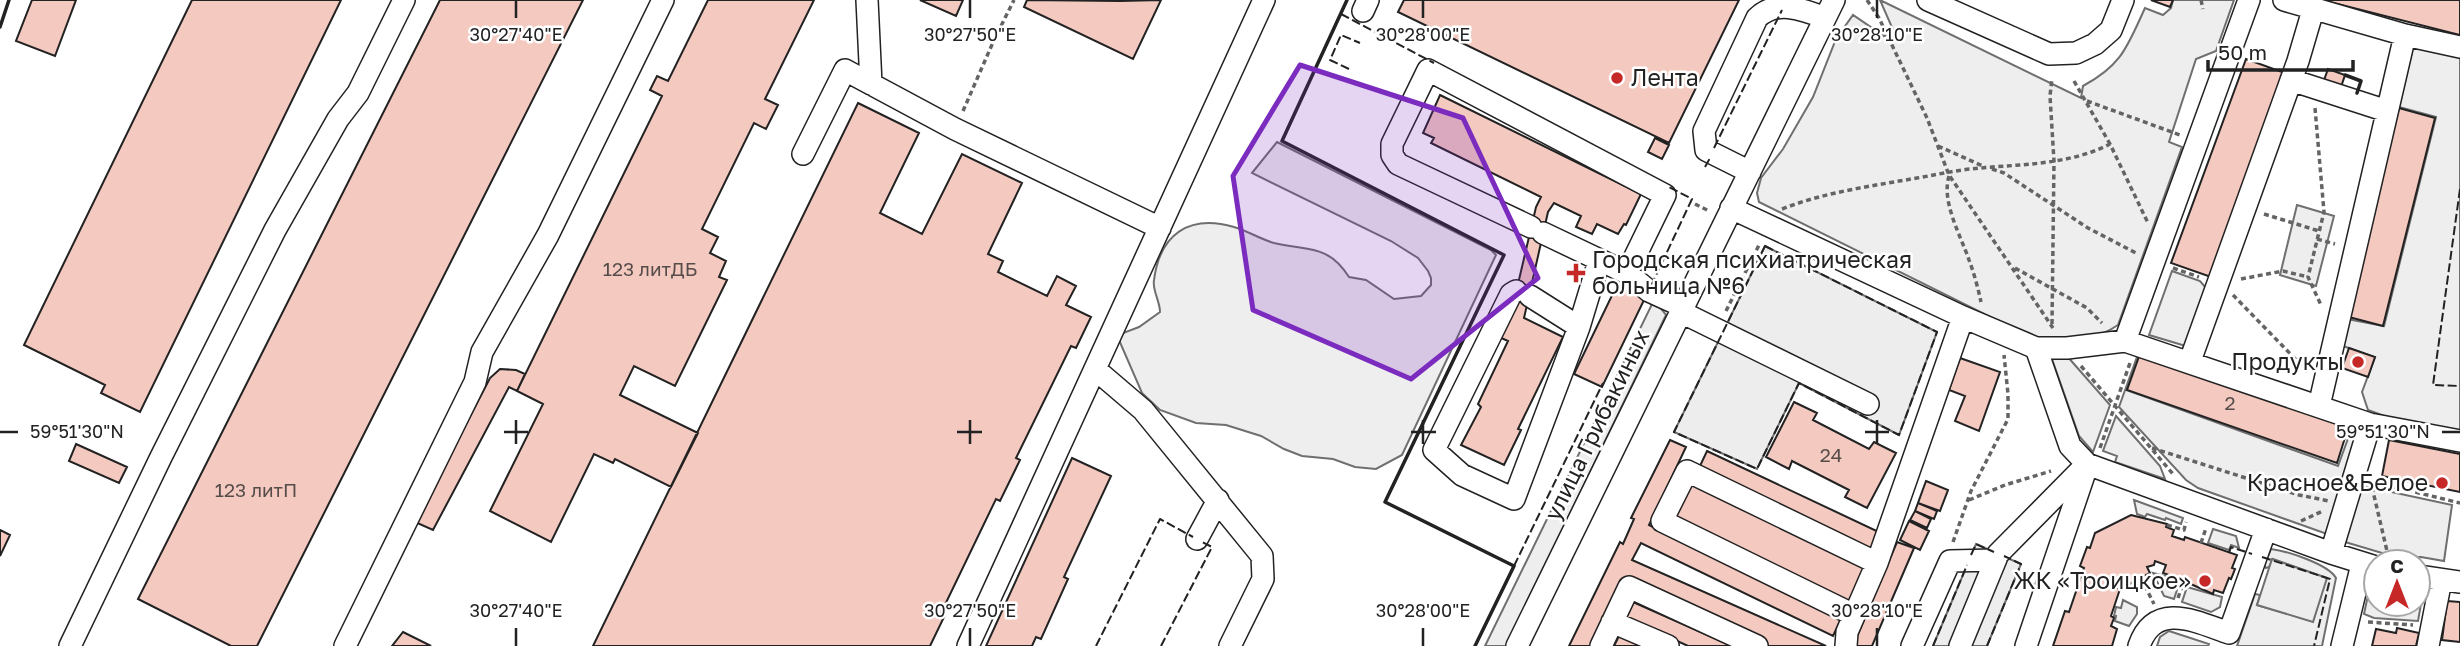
<svg xmlns="http://www.w3.org/2000/svg" width="2460" height="646" font-family="'Golos Text',sans-serif">
  <rect width="100%" height="100%" fill="#fff"/>
  <!-- green -->
  <path fill="#eee" stroke="#6f6f6f" stroke-width="2" d="M1880,0l201,98 2,-12c39,-21 44,-39 62,-78l18,7 8,-7 2,-8h61l-18,51 -20,8 -27,83 13,5 -64,178c-24,17 -53,16 -81,15l-278,-138 -2,-9 4,-15 22,-29 30,-52 23,-58 17,-24 31,21 10,-4z
    M2414,43l46,12v379l-62,-13 -30,-11 -6,-18 13,-35 -35,-12 7,-26 37,7 52,-209 -37,-10z
    M1277,142l214,108 5,5 -94,200 -26,14 -21,-2 -22,-8 -31,-3 -18,-7 -23,-13 -35,-11 -30,-2 -36,-13 -18,-17 -23,-53 4,-7 16,-6 21,-15c0,-11 -8,-22 -6,-32 6,-46 35,-66 80,-53 14,4 26,12 40,16 34,8 54,1 75,34l17,3 28,19 27,-3 10,-11v-7l-3,-7 -10,-13 -27,-17 -139,-68z
    M2297,205l37,11 -18,70 -36,-11z
    M2172,271l28,10 7,8 -18,58 -40,-12z
    M1654,300l12,15 -160,331h-21z
    M2138,354l-12,36 212,76 15,-41 8,2 -34,107 -129,-46 -12,-8 -67,-73z
    M2067,356l43,49 -17,47 -14,-16 -27,-77z
    M2116,416l44,50 5,13 -50,-17 2,-6 -14,-5z
    M2359,485l93,20 -8,56 -23,-4 -22,1 -54,-16z
    M2134,500l49,18 -2,6 -15,-6 -1,2 -18,-6 -2,3 -8,-3z
    M2213,529l23,7 3,12 -8,-3 -2,5 -21,-7z
    M2271,549c16,2 57,15 65,29l-14,68h-85l18,-52 5,1 -3,10 56,16 13,-43 -53,-19 -4,8 -3,1 -2,-3z
    M2153,573l17,4 -1,4 10,3 -5,15 -10,-3z
    M2187,587l35,10 -2,10 -9,5 -29,-10z
    M2376,588v16h42v-12l5,1 -5,28 -44,-3 -10,-4 4,-19z
    M2123,600l14,7v7l-8,12 -14,-5 1,-5h-2l2,-9 5,1z
    M2169,631l40,13 -1,2h-51l3,-9z"/>
  <!-- parking -->
  <path fill="#ededed" stroke="#6f6f6f" stroke-width="2" d="M1765,246l172,86 -38,103 -100,-52 -42,86 -83,-37z
    M1976,544l45,20 -34,82h-54z
    M2272,559l55,19 -14,44 -56,-17z"/>
  <!-- building -->
  <path fill="#f3c9c0" stroke="#222" stroke-width="2" d="M32,0h44l-21,56 -39,-15z
    M192,0h149l-201,412 -39,-19 4,-8 -81,-40z
    M440,0h143l-326,646h-26l-93,-47z
    M708,0h106l-49,99 13,6 -12,24 -12,-6 -52,106 16,8 -8,16 16,8 -7,16 8,3 -52,106 -41,-20 -14,29 78,38 -27,54 -56,-28 -2,4 -19,-9 -43,88 -61,-31 53,-107 -26,-13 145,-295 -12,-6 7,-14 11,5z
    M920,0h43l-7,16z
    M1027,0l93,1 41,-1 -28,59 -109,-52z
    M1404,0h335l-70,143 -271,-131z
    M2151,0h22l-3,7z
    M2322,0h138v35z
    M2246,59l39,14 -74,204 -40,-14z
    M2328,69l17,6 -5,15 -17,-7z
    M1440,95l201,99 -15,31 -2,-1 -6,10 -21,-10 -5,10 -16,-7 5,-11 -27,-13 -6,9 -24,106 39,19 -45,92 3,1 -17,35 -43,-20 20,-38 -3,-3 30,-63 -9,-4 12,-23 25,-107 5,-10 -110,-54 3,-5 -11,-5z
    M858,103l61,30 -39,80 42,21 40,-80 60,29 -34,71 15,7 -5,11 49,24 10,-20 19,10 -10,19 25,12 -15,31 -5,-2 -55,112 4,2 -20,41 -4,-2 -55,114 4,2 -15,31h-337z
    M2399,108l36,10 -52,208 -38,-10z
    M1655,138l14,7 -7,14 -14,-7z
    M1617,285l28,13 -43,89 -28,-13z
    M2349,348l26,9 -7,20 -26,-9z
    M2141,351l209,71 -13,41 -210,-73z
    M1960,358l40,14 -21,59 -24,-10 10,-25 -16,-6z
    M500,369l16,1 9,4 -8,17 -8,-4 -76,143 -18,-8 75,-144z
    M1794,402l23,11 -4,7 56,29 5,-7 22,11 -29,55 -22,-11 4,-7 -57,-29 -3,8 -23,-12z
    M1670,440l16,7 -37,78 192,94 -8,17 -192,-93 -9,17 194,86h-59l-136,-63 -40,63h-22l51,-104 3,2 11,-25 -3,-1z
    M2389,440l71,14v38l-78,-16z
    M76,444l51,23 -8,16 -50,-22z
    M1707,451l176,83 -8,17 -176,-83z
    M1072,458l39,18 -47,101 4,2 -27,60 -5,-2 -4,9h-46z
    M1926,481l22,9 -8,21 -22,-8z
    M1691,484l175,85 -16,33 -175,-85z
    M1918,503l19,8 -3,8 -19,-8z
    M1915,511l16,8 -4,9 -17,-8z
    M2131,515l36,9 -1,3 8,3 -2,6 12,4 1,-3 52,18 -5,13 3,1 -4,10 -2,-1 -6,15 -9,-3 -1,4 -29,-13 -3,-1 -1,3 -10,-3 2,-4 -9,-3 3,-8 -11,-4 -1,4 -7,2 3,6 -20,11 -2,-5 -6,2 -5,-1 -3,7 6,2 -9,27 3,2 -3,8 6,3 -5,17h-59l12,-35 4,1 15,-44 -4,-2 7,-19 3,1 5,-15z
    M1909,521l20,10 -9,19 -20,-10z
    M0,530l10,5 -10,21z
    M1897,542l17,6 -42,98h-19z
    M2447,601l13,1v40l-18,-2z
    M1633,602l99,44h-44l-37,-17 -27,-7z
    M2397,628l22,5 -3,13h-44l4,-17 20,4z
    M403,632l28,14h-39z
    M1619,636l24,10h-29z"/>
  <g fill="none" stroke-linecap="round" stroke-linejoin="round">
    <defs>
      <path id="minor" d="M867,0l4,84
        M1928,0l121,54 27,-1 19,-9 16,-14 12,-30
        M2284,0l121,35 55,12
        M1363,11l5,-11
        M2291,80l96,31
        M803,154l42,-84 110,59 205,99
        M1750,172l-44,-22 -2,-19 53,-113c18,-18 43,-10 68,0
        M1731,208l232,109 73,31 34,98 17,18 244,89 45,14
        M1531,227l-133,-63 -6,-9v-11l36,-74 237,125 -38,78
        M1543,233l84,40 22,18 35,16
        M1516,291l-5,3 -77,156 28,25 52,24 65,-172 20,-66
        M1530,296l49,31
        M1681,312l187,92
        M2125,341l124,-341
        M2036,348h31l58,-7 245,83 90,17
        M2190,361l108,-300 15,-51
        M1095,369l48,41 119,146 1,23 -33,67
        M2319,406l86,-371
        M1197,539l21,-39
        M2331,553l39,-129
        M2418,576l42,6
        M1854,615l-192,-94 25,-50 190,92
        M1612,622l56,24
        M70,646l91,-189 114,-227 63,-111 20,-26 46,-93
        M345,646l130,-264 7,-30 66,-117 115,-235
        M968,646l296,-646
        M1517,646l317,-646
        M1601,646l28,-59 128,59
        M1846,646l1,-14 30,-69 86,-246
        M1912,646l38,-85 45,-1
        M1960,646l38,-92 89,-90
        M2026,646l59,-174
        M2139,646c16,-46 58,-24 90,-13l37,-104
        M2342,646l20,-82
        M2428,646l13,-66"/>
    </defs>
    <!-- minor casing -->
    <use href="#minor" stroke="#222" stroke-width="24"/>
    <!-- path -->
    <path stroke="#646464" stroke-width="3.5" stroke-dasharray="5 3.5" stroke-linecap="butt" d="M1867,0l12,18 48,100 22,57 104,153
      M2201,0l2,9
      M2074,81l36,63
      M2087,101l93,34
      M2315,108l9,104 -16,65 13,28
      M963,111l31,-71 20,-40
      M1938,146l47,21
      M1992,169l12,4 84,55 48,25
      M1949,176c-8,26 12,60 20,84 5,13 9,28 12,42
      M1695,204l14,7
      M1782,209c43,-17 90,-23 135,-31 18,-3 35,-7 53,-9 47,-5 97,-3 140,-25l38,79
      M2264,214l55,17
      M2317,239l18,5
      M2015,268l72,40 15,15
      M2173,268l26,9
      M2241,279l42,-8 25,6
      M2233,295l75,77
      M1726,311l34,-68
      M2052,324l2,-163 -4,-65 2,-18
      M2081,366l92,108
      M2100,448l30,-85
      M2152,448l147,47 30,6
      M2374,482l86,21
      M2372,487l15,64
      M1969,500l36,-15 46,-14
      M2301,521l22,-10
      M2167,525l17,5 2,-8
      M1953,542l18,-51 37,-72v-25l-4,-39
      M2201,543l5,-15
      M2141,578l13,26
      M2178,598l6,-17
      M2368,622l45,3"/>
    <!-- minor -->
    <use href="#minor" stroke="#fff" stroke-width="21"/>
    <!-- fence -->
    <path stroke="#222" stroke-width="2" stroke-dasharray="9 3.5" stroke-linecap="butt" d="M1341,14l93,49
      M1349,69l-19,-9 11,-25 19,8
      M1714,148l68,-138
      M1705,167l5,-9
      M2460,189l-27,196 27,1
      M1765,246l172,86 -38,103 -100,-52 -42,86 -83,-37z
      M1651,286l41,-87 -23,-12
      M2229,553l2,-6 21,7
      M1971,555l5,-11 18,8
      M2262,557l68,22 -16,67
      M1514,566l89,-183
      M1096,646l64,-127 33,18
      M1161,646l51,-99 -10,-5
      M1933,646l34,-81
      M1987,646l34,-82 -17,-8"/>
    <!-- wall -->
    <path stroke="#222" stroke-width="3.5" d="M1347,0l-65,141 222,114 -119,247 129,64 -39,80
      M0,27l9,-27
      M2345,75l16,6 -4,12"/>
  </g>
  <!-- marked area -->
  <path fill="#7b2cbf" fill-opacity="0.2" stroke="#7b2cbf" stroke-width="5" stroke-linejoin="round" d="M1300,65l163,53 75,160 -127,101 -158,-69 -20,-134z"/>
  <!-- ticks -->
  <path fill="none" stroke="#222" stroke-width="2.5" d="M516,0v18M970,0v18M1423,0v18M1877,0v18M516,420v24M970,420v24M1423,420v24M1877,420v24M0,432h18M504,432h24M957,432h25M1411,432h25M1865,432h24M2442,432h18M516,628v18M970,628v18M1423,628v18M1877,628v18"/>
  <!-- markers -->
  <g fill="#c62828" stroke="#fff" stroke-width="2.5">
    <circle cx="1617" cy="78" r="7"/>
    <path d="M1572.5 262.5h7v7h7v7h-7v7h-7v-7h-7v-7h7z"/>
    <circle cx="2358" cy="362" r="7"/>
    <circle cx="2442" cy="483" r="7"/>
    <circle cx="2205" cy="581" r="7"/>
  </g>
  <g text-anchor="middle" stroke-width="5" stroke-linejoin="round" paint-order="stroke">
    <!-- number labels -->
    <g font-size="19" fill="#564c4a">
      <text x="650" y="276">123 литДБ</text>
      <text x="2230" y="410">2</text>
      <text x="1831" y="462">24</text>
      <text x="256" y="497">123 литП</text>
    </g>
    <!-- poi labels -->
    <g font-size="23" fill="#222" stroke="#fff" text-anchor="end">
      <text x="1631" y="86" text-anchor="start">Лента</text>
      <text x="1592" y="268" text-anchor="start">Городская психиатрическая<tspan x="1592" dy="26">больница №6</tspan></text>
      <text x="2344" y="370">Продукты</text>
      <text x="2428" y="491">Красное&amp;Белое</text>
      <text x="2191" y="589">ЖК «Троицкое»</text>
    </g>
    <!-- street labels -->
    <g font-size="23" fill="#222" stroke="#fff">
      <text transform="translate(1597 425) rotate(-64)" y="8">улица Грибакиных</text>
    </g>
  </g>
  <g font-size="18" text-anchor="middle" fill="#222" stroke="#fff" stroke-width="5" stroke-linejoin="round" paint-order="stroke">
    <text x="516" y="41">30°27'40"E</text>
    <text x="970" y="41">30°27'50"E</text>
    <text x="1423" y="41">30°28'00"E</text>
    <text x="1877" y="41">30°28'10"E</text>
    <text x="77" y="438">59°51'30"N</text>
    <text x="2383" y="438">59°51'30"N</text>
    <text x="516" y="617">30°27'40"E</text>
    <text x="970" y="617">30°27'50"E</text>
    <text x="1423" y="617">30°28'00"E</text>
    <text x="1877" y="617">30°28'10"E</text>
  </g>
  <!-- north arrow -->
  <g transform="translate(2397 583)"><circle r="33" fill="#ffffff" stroke="#a7a7a7" stroke-width="2"/>
  <path d="M0-5L12 26L0 18L-12 26Z" fill="#c62828"/>
  <text y="-10" font-size="19" font-weight="bold" text-anchor="middle" fill="#222222">С</text>
  </g>
  <!-- scale -->
  <path d="M2208 60v10h145v-10" fill="none" stroke="#222222" stroke-width="3.5"/>
  <text x="2218" y="60" font-size="21" fill="#222222" stroke="#ffffff" stroke-width="5" paint-order="stroke">50 m</text>
</svg>
